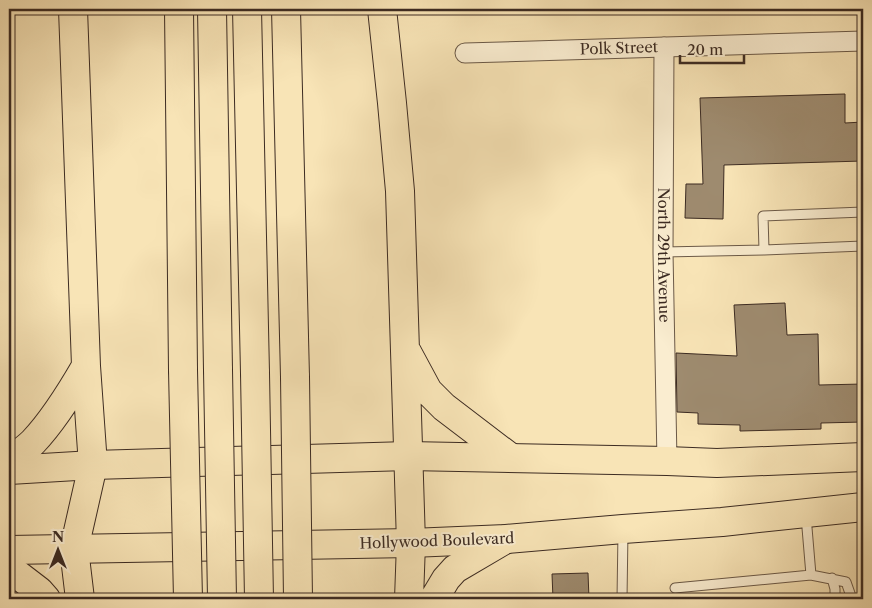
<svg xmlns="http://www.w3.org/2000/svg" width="872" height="608" font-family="'Libre Caslon Text',serif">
  <rect width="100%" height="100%" fill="#f8e4b6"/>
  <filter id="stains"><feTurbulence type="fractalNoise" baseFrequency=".004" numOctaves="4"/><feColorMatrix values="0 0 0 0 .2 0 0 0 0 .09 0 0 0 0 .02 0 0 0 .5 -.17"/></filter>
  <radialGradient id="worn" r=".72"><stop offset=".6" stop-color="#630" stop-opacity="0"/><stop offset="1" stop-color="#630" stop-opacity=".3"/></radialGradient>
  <!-- building -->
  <path fill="#9e8b6f" stroke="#3c2b22" d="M845,94v29l18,-1v39l-139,4 -1,54 -38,-1 1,-34h17l-3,-86z
    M785,303l2,32 31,-1 1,51 44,-1v38l-42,1v6l-81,2v-6l-42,-1v-11l-21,-1 -1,-59 61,3 -3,-51z
    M588,573l1,26h-36l-1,-25z"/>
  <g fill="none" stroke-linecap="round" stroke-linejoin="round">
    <defs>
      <path id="service" d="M764,250l99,-4
        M663,252l101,-2 -1,-34 100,-4
        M806,516l5,59
        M832,578l3,11v10
        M675,588l136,-13 35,7 6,17
        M622,599l1,-68"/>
      <g id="minor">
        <path id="s1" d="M664,47l-1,205 4,209"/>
        <path id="s2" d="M465,53l398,-12"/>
      </g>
      <path id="primary" d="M408,456l259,5 50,2 146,-6
        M411,543l95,-4 117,-10 99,-7 141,-15"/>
      <path id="trunk" d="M9,470l84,-5 315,-9
        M9,550l402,-7"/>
      <path id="motorway" d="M73,9l13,357 7,99 -19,84 6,50
        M179,9l4,361
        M212,9l6,361
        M247,9l8,364
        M286,9l9,368
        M382,9l10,94 8,88 11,352 -2,56
        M407,352l21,39 16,16 67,51
        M9,461c8,-6 17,-12 24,-19 21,-22 38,-50 53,-76
        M9,568l30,23 7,8
        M434,599l12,-20 9,-10 51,-30"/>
    </defs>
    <!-- service casing -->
    <use href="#service" stroke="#6b5947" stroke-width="11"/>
    <!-- minor casing -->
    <use href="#minor" stroke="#6b5947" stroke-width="21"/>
    <!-- primary casing -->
    <use href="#primary" stroke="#3c2b22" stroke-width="30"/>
    <!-- trunk casing -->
    <use href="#trunk" stroke="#3c2b22" stroke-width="30"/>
    <!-- motorway casing -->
    <use href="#motorway" stroke="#3c2b22" stroke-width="30"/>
    <!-- service -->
    <use href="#service" stroke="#faedd0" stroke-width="9"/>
    <!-- minor -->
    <use href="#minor" stroke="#faedd0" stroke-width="19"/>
    <!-- primary -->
    <use href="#primary" stroke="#f8e4b6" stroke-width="28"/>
    <!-- trunk -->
    <use href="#trunk" stroke="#f8e4b6" stroke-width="28"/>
    <!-- motorway -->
    <use href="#motorway" stroke="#f8e4b6" stroke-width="28"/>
    <defs>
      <path id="motorway-bridge" d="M183,370l5,229
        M218,370l4,229
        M255,373l4,226
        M295,377l3,222"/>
    </defs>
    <!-- motorway-bridge casing -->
    <use href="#motorway-bridge" stroke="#3c2b22" stroke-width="30" stroke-linecap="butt"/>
    <!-- motorway-bridge -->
    <use href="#motorway-bridge" stroke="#f8e4b6" stroke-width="28"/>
  </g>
  <g text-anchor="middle" stroke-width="4" stroke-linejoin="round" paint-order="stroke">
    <!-- street labels -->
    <g font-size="15" fill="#3c2b22" stroke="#faedd0">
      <text dy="5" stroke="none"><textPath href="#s2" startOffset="154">Polk Street</textPath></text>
      <text dy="5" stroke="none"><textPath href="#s1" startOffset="208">North 29th Avenue</textPath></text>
      <text transform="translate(437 541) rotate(-2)" y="5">Hollywood Boulevard</text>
    </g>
  </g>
  <!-- margin -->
  <rect width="872" height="608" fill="none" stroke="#f8e4b6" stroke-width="30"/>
  <rect x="10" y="10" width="852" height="588" fill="none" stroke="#3c2b22" stroke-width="2.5"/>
  <rect x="15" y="15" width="842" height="578" fill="none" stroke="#3c2b22"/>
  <!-- north arrow -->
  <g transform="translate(58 550)" stroke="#faedd0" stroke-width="4" paint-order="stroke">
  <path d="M0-4L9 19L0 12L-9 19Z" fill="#3c2b22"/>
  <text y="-8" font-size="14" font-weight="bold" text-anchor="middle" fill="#3c2b22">N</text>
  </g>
  <!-- scale -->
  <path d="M680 55v8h64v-8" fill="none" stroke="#3c2b22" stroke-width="2.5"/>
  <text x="687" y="55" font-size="15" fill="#3c2b22" stroke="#faedd0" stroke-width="4" paint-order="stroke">20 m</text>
  <rect width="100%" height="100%" filter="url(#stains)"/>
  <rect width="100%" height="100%" fill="url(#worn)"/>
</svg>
